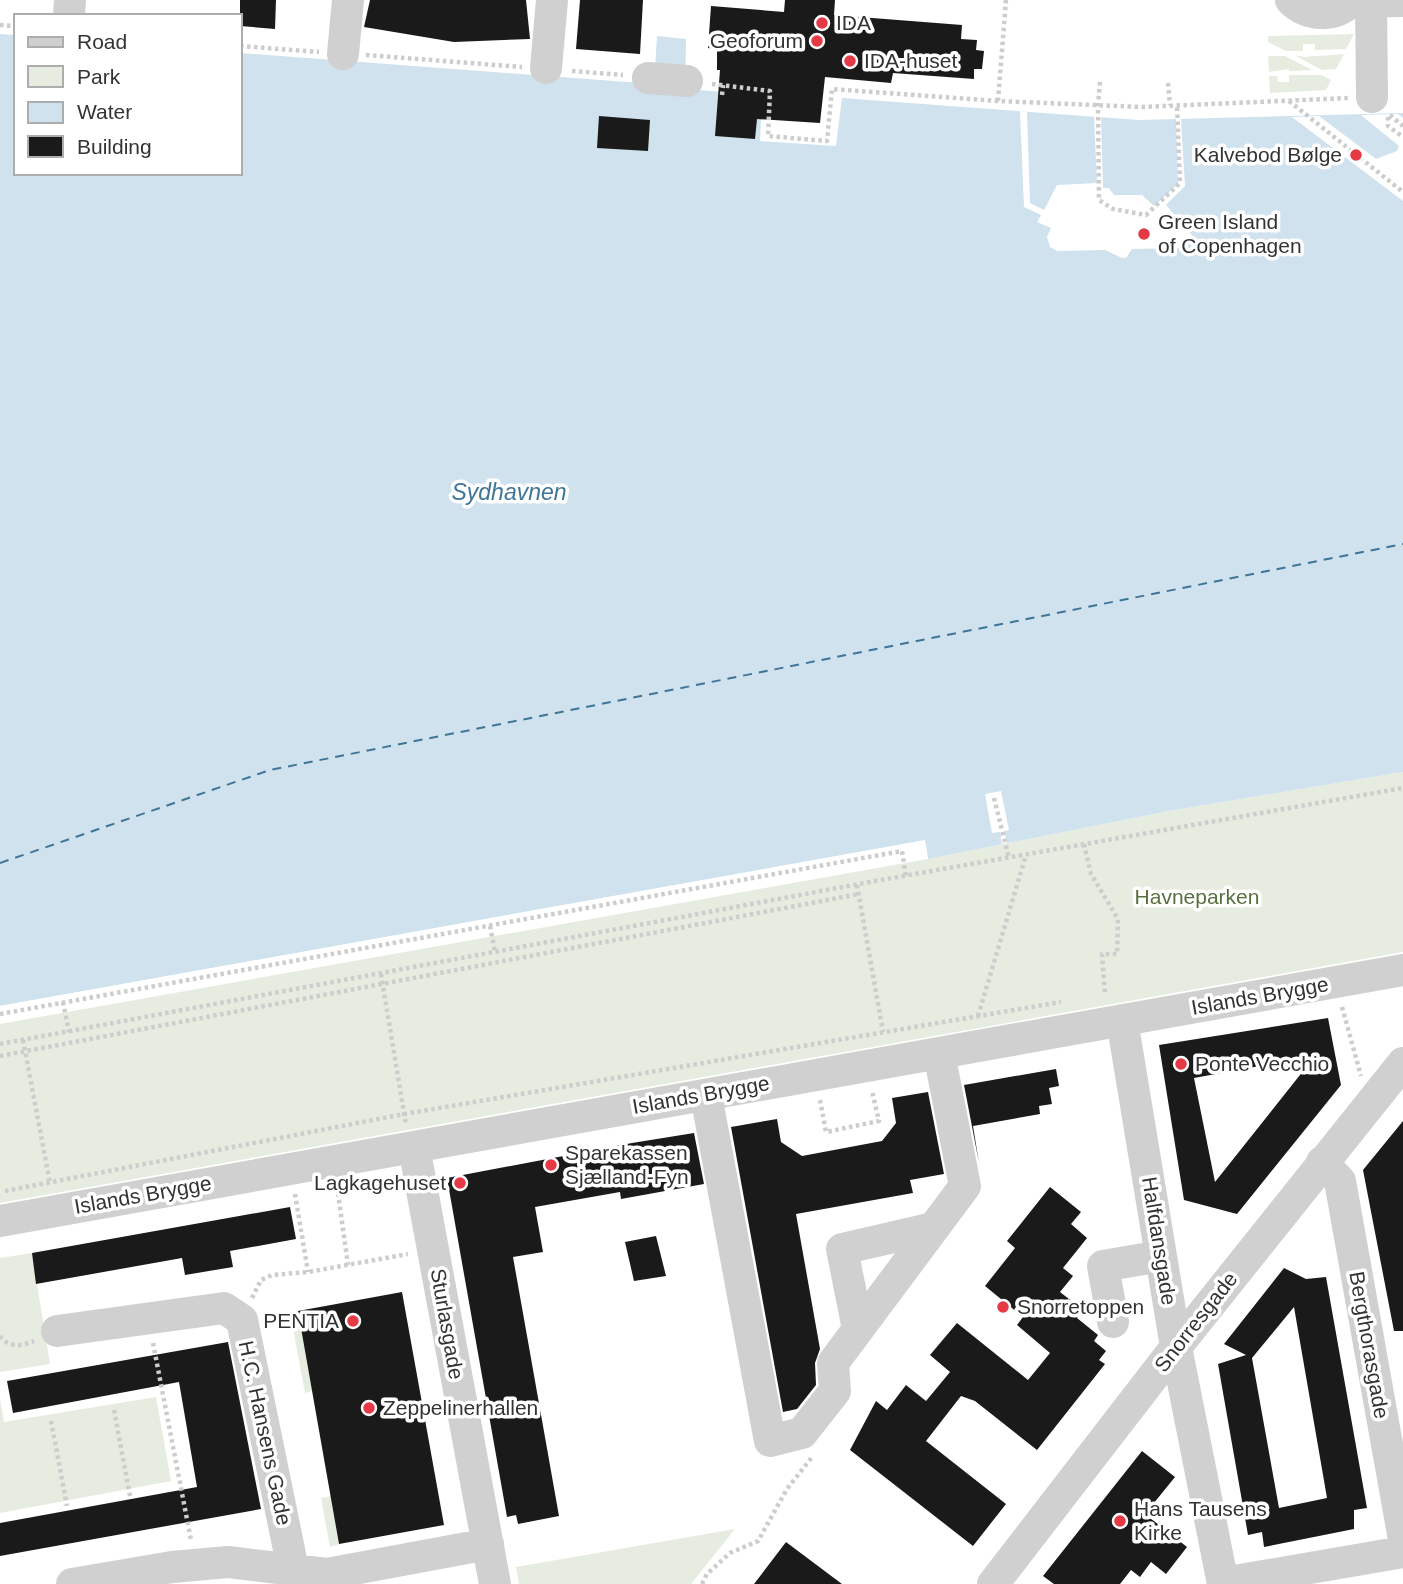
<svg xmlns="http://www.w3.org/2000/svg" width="1403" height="1584" font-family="Helvetica,sans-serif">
  <rect width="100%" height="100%" fill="#fff"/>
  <!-- green -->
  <path fill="#e6ecdf" d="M1354,34l-8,15 -31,1v-6h-12v7h-17l-18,-9v-6z
    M1344,54l-8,15 -14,1 -28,-15 10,2z
    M1268,56h17l27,14 -23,1v-2l-20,3z
    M1289,75h32l10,5 -5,10 -56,3 -1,-17h8l1,6h11z
    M1403,772v180l-1403,251v-179l928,-165 241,-48z
    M32,1253l18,111 -50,8v-114z
    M298,1311l14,80 -7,2 -15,-81z
    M156,1397l15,84 -171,32v-114l4,23z
    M331,1496l8,48 -9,3 -9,-49z
    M735,1529l-44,55h-172l-3,-17z"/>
  <!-- water -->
  <path fill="#cfe2ee" d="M0,34l16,1v138h224v-120l414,31 3,-48 29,3 -1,50 77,6 -2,46 76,5 6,-48 297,22 264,-7v659l-234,39 -241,48 -3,-18 -925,165z"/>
  <!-- pier -->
  <path fill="#fff" d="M1020,111l7,1 3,91 14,7 13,-25 40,-2 -3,-67 7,1 2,71h6l5,7h28l12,11 24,-22 -2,-65h5l4,67 -19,19 26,30 -1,6 -9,7 -50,1 -6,9h-4l-17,-8 -48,1 -7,-4 -3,-10 4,-9 -14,-6 4,-7 -17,-8z
    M1398,114l5,4v83l-111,-84 27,-1 57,43 21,-8 2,-5 -38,-31z
    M1001,791l8,39 -5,1 3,12 -5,1 -2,-12 -8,1 -7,-39z
    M925,840l3,19h-3l-3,-14 -922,165v-4z"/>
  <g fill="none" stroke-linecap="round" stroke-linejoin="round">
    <!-- ferry -->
    <path stroke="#3f7597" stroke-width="2" stroke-dasharray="9 7" stroke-linecap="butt" d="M0,863l270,-93 1133,-226"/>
  </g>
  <!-- building -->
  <path fill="#1a1a1a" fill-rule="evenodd" d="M240,0h36l-1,29 -35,-3z
    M370,0h156l4,39 -76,3 -90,-15z
    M580,0h63l-3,54 -64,-5z
    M785,0h50l-1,15 128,10 -1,14 16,1 -1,10 8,1 -2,18h-8v10l-81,-6 -2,10 -66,-6 -5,46 -63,-4 -2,20 -40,-3 5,-66h-3v-21l-9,-1 3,-42 73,6z
    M599,116l51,4 -2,31 -51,-3z
    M1328,1018l13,67 -104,129 -53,-14 -25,-155zM1315,1056l-100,126 -21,-104z
    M1056,1069l3,17 -10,2 3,16 -13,2 1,8 -67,12 6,37 -15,-78z
    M928,1092l16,82 -34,6 3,13 -117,21 24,135 -5,14 1,22 -19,24 -14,3 -52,-285 46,-8 4,23 21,14 80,-15 14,-18 -4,-25z
    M1403,1121v210h-9l-31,-161z
    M694,1133l10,51 -83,15 -1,-7 -85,15 8,45 -30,5 46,259 -41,8 -2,-9 -9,2 -60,-339 185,-35z
    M1050,1187l31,25 -10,12 16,14 -24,30 10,8 -13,16 23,18 -6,8 21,17 -4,6 12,10 -7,9 6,4 -68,86 -62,-49 -14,-5 -35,45 80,63 -33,42 -123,-96 26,-49 11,9 19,-25 20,16 24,-29 -20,-17 27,-32 71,57 22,-27 -33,-28 6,-8 -38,-31 30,-38 -8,-7z
    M290,1207l6,32 -66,12 3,16 -48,8 -3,-17 -146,26 -4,-31z
    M656,1236l10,40 -32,5 -9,-39z
    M1284,1268l22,11 20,-2 41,231 -13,2v19l-90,18 -2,-15 -14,3 -30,-171 28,-9 -22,-11zM1294,1307l33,191 -48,10 -27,-150z
    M402,1292l42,233 -105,19 -41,-233z
    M228,1342l33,167 -261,47v-33l197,-36 -18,-105 -166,31 -6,-32z
    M1142,1451l33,26 -30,37 42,33 -21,27 -15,-12 -11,15 -9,-7 -11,14h-66l-11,-8z
    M786,1542l56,42h-88z"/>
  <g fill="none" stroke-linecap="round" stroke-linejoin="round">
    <!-- path -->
    <path stroke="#cdcdcd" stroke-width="4.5" stroke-dasharray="3.5 3.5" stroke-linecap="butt" d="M0,25l16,1
      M240,46l79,6
      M366,55l156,12
      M572,71l51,4
      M1100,82l-2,23 1,95 14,9 33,6 34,-32 -3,-78
      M1168,83l2,22
      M712,84l58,7 -2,45 59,5 5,-52 166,12 144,6 207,-9
      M722,95l1,-10
      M998,101l8,-101
      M1289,101l114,91
      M1390,115l13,11
      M1388,117v9l15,11
      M994,798l15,60
      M1084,844l7,30 27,45 -1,35h-15l3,40
      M857,885l26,147
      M490,926l5,26
      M381,974l25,151
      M63,1002l6,30
      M1342,1007l19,69
      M0,1014l902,-163 4,25
      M978,1016l48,-161
      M23,1040l27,143
      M0,1044l875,-163 528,-93
      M0,1056l859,-162
      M820,1100l6,32 53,-11 -7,-30
      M337,1186l11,79
      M5,1191l399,-77 657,-112
      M295,1194l13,78
      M252,1298l9,-18 11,-5 36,-3 100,-18
      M0,1336c8,12 23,10 34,5
      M153,1343l38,197
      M114,1410l16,86
      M51,1421l16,85
      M702,1584l5,-10 23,-21 28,-12 29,-52 26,-33"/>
    <!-- minor -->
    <path stroke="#d0d0d0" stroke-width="32" d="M1291,0c15,16 46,19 60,0
      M1351,2l52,-1
      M1371,2l1,95
      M69,16l1,-16
      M343,54l5,-54
      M546,68l6,-68
      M648,78l39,3
      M1122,1020l54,327 47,237
      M706,1095l64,346 32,-8 33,-42 -2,-28 132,-177 -26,-133
      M414,1147l81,437
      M1322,1162l18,19 63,353
      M0,1221l1403,-251
      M1113,1322l-10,-56 58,-10
      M858,1329l-16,-80 91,-21
      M57,1331l167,-23 18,12 51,249
      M1223,1583l180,-31
      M72,1584l100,-17 56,-5 99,12 161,-30
      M993,1584l183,-237 227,-284"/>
  </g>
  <!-- markers -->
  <g fill="#e63946" stroke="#fff" stroke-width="2.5">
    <circle cx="822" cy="23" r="7"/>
    <circle cx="817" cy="41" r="7"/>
    <circle cx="850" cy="61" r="7"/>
    <circle cx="1356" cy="155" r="7"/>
    <circle cx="1144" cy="234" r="7"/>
    <circle cx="1181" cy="1064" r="7"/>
    <circle cx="551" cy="1165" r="7"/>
    <circle cx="460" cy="1183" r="7"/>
    <circle cx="1003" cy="1307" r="7"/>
    <circle cx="353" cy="1321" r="7"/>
    <circle cx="369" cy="1408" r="7"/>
    <circle cx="1120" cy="1521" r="7"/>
  </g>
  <g text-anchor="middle" stroke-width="7" stroke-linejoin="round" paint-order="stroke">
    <!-- poi labels -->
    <g font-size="21" fill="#333" stroke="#fff" text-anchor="start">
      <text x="836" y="30">IDA</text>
      <text x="803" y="48" text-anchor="end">Geoforum</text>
      <text x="864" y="68">IDA-huset</text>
      <text x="1342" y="162" text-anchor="end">Kalvebod Bølge</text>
      <text x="1158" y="229">Green Island<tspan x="1158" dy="24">of Copenhagen</tspan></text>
      <text x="1195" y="1071">Ponte Vecchio</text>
      <text x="565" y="1160">Sparekassen<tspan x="565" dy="24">Sjælland-Fyn</tspan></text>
      <text x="446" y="1190" text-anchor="end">Lagkagehuset</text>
      <text x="1017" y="1314">Snorretoppen</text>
      <text x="339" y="1328" text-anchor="end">PENTIA</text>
      <text x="383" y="1415">Zeppelinerhallen</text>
      <text x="1134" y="1516">Hans Tausens<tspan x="1134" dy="24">Kirke</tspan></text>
    </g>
    <!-- park labels -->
    <g font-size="21" fill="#56703f" stroke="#fff">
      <text x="1197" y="904">Havneparken</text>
    </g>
    <!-- street labels -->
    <g font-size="21" fill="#333" stroke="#fff">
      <text transform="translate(1260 996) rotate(-10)" y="7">Islands Brygge</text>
      <text transform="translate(701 1095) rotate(-10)" y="7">Islands Brygge</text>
      <text transform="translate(143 1195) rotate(-10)" y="7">Islands Brygge</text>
      <text transform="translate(1159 1241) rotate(81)" y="7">Halfdansgade</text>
      <text transform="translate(1196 1322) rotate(-52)" y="7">Snorresgade</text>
      <text transform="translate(447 1324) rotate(80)" y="7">Sturlasgade</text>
      <text transform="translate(1369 1345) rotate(80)" y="7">Bergthorasgade</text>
      <text transform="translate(265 1433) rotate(78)" y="7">H.C. Hansens Gade</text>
    </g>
    <!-- water labels -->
    <g font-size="23" font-style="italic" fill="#3f7597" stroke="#fff">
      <text x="509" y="500">Sydhavnen</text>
    </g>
  </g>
  <!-- legend -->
  <rect x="14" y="14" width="228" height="161" fill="#ffffff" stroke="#adadad" stroke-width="2"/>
  <rect x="28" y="37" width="35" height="10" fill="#d0d0d0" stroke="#adadad" stroke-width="2"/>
  <text x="77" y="49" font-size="21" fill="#333333">Road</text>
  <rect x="28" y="66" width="35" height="21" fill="#e6ecdf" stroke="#adadad" stroke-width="2"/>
  <text x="77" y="84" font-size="21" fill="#333333">Park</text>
  <rect x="28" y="102" width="35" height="21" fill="#cfe2ee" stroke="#adadad" stroke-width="2"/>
  <text x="77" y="119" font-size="21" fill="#333333">Water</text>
  <rect x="28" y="136" width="35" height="21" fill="#1a1a1a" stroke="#adadad" stroke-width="2"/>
  <text x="77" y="154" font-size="21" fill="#333333">Building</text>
</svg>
